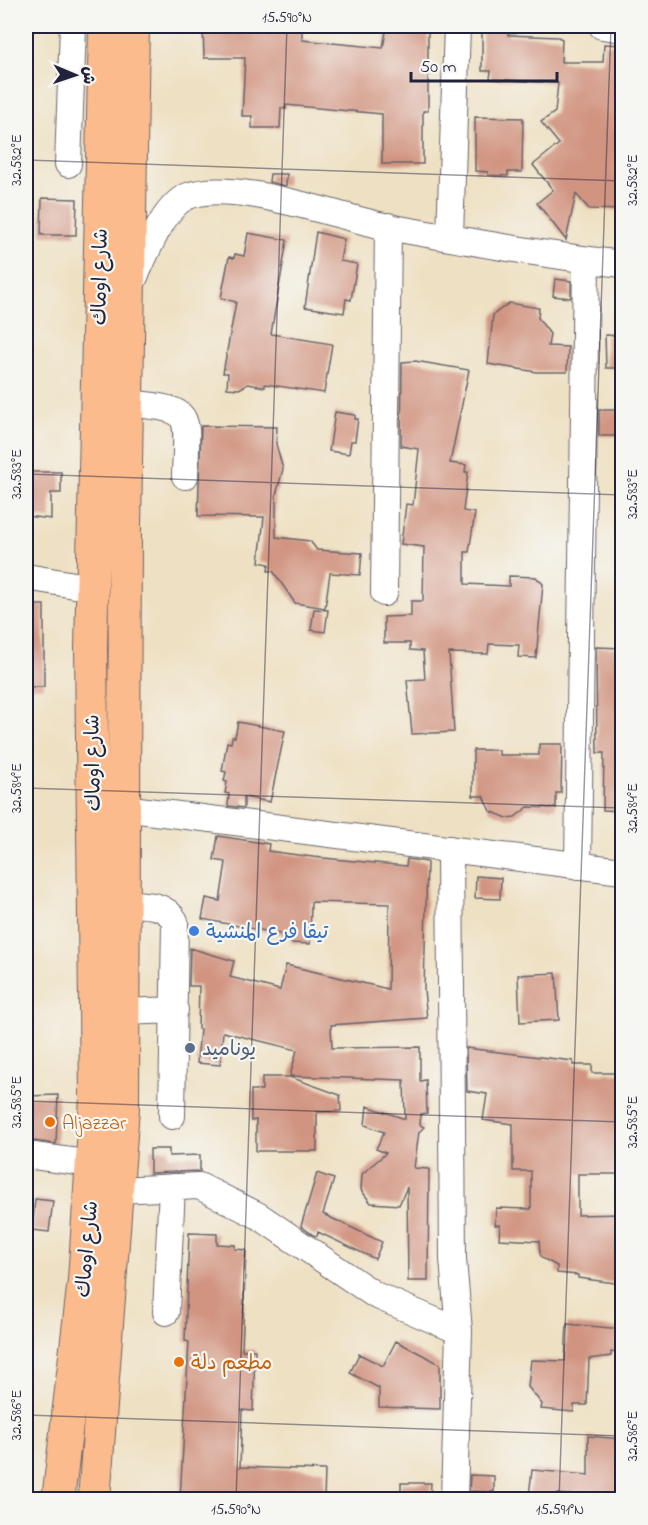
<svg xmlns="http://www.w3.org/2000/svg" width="648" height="1525" font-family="'Indie Flower','Playpen Sans Arabic',sans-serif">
  <rect width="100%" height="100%" fill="#f6f6f2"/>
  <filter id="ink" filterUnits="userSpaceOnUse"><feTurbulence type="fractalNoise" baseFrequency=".0167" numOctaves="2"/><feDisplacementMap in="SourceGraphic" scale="12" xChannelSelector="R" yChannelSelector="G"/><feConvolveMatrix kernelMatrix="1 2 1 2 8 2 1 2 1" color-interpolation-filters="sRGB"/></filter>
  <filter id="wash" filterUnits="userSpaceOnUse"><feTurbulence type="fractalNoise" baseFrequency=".008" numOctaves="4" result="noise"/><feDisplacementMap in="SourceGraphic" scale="24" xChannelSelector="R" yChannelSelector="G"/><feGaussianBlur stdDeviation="1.35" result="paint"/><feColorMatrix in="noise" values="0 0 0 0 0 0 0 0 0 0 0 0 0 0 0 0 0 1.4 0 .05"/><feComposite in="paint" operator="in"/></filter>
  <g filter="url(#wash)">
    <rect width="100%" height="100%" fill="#eee0c2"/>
    <g id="blocks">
      <!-- building -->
      <path fill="#d19481" d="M203,26h99v14l81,8 4,-22h41v85h-5v53h-41v-50l-96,-9v4l-5,-1 -1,20h-28v-12h-10l3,-58h-41z
        M482,29h27l-1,6 50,2 4,2 -1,23h42l1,-18 18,1v165l-33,-1 -13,-15 -10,46 -29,-37 16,-13 -20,-25 26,-21 -18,-22 14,-10 3,-29 -68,-4 1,-8h-9z
        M475,117l48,1 -1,54h-14v4l-20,-1v-3l-13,-1z
        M270,174h17l-1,12 -17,-4z
        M42,198l35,1 -1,36h-35z
        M316,232l28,7 -4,22 17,3 -6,36 -5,-1 -2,14 -39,-6z
        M248,233l39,7 -16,94 61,10 -8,49 -59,-9v3l-17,-3 -9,5 -12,-1 1,-15h-5l13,-71 -15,-4 8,-41 5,1 1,-4 9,2z
        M555,279l16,2v17l-18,-2z
        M509,303l30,5 -1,10 12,16 -2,12 20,1 -1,25h-30l-49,-8 5,-49z
        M605,335l17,1v32h-16z
        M415,361l54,9 -19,93 16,2 -1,7h3l-5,39 12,2 -6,39h-4v32l44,2v-10l27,1 7,7 -7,74 -18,-1 1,-12 -30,-1 -1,10 -39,-1 5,79 -42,2 -5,-54 18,-1 -2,-28 -13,-1v-7h-26v-26l27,-1v-15h12l1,-54 -23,-3 5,-40 7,1 6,-56 -18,-3 1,-84z
        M599,410h23v26h-23z
        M335,412l20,3v4h3l-3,22h-4l-2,13 -20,-3z
        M201,426l76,1 -1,17 7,25 -7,26v42l34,4 7,9 45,3 -2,22 -30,-2 -5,35 -30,-5 -22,-32h-5l1,-7 -10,-2 5,-45 -66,-1z
        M26,472h35v21h-10v26l-25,-3z
        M26,605h18v82h-18z
        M314,609l14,1 -3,22 -14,-2z
        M596,647l26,1v163l-19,-1 1,-57h-7z
        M238,722l47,9 -15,71 -26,-5v11l-16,-2 1,-12 -4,-1 2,-11 -3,-1 2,-9 -4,-1 5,-29 4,1 1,-6h3z
        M539,744h23l-1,49h-5v15l-28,-1 -13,10 -8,1 -17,-7 -7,-15h-10v-46h26v5h40z
        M218,836l51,8 -1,7 45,6 93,9 1,-7 20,3 -3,128 3,28 -96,7 1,23 88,-1v34l6,-1 1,33 -6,1 -1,11 4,2 -5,5 -5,36 15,1 -1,112h-20l-1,-94 -8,18 -28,-2 -10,-13 1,-16 24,-21 -10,-4 8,-17 -19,-7 2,-19 38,13 -1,-39 -114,-4 7,-26 -74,-18 -3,33 -23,-2 3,-34h-2l1,-43h-10l1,-38 44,13 -4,16 50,13 6,-25 102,24 1,-85 -78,-2 -1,42 -19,-1v-7l-89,-17 4,-21 14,3 6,-39 -12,-2z
        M476,876l25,2 -1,21 -25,-1z
        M556,973l3,47 -39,2 -2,-47z
        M466,1048l107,13v4h19v8h30v101h-44v41l44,-1v70l-44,-6v-3l-21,-2v-7l-15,-8 -2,-4 -1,-13 -40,-2 1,-14h-5l1,-17 35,1v-38h-18v-47l-30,-4 4,-26 -20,-3z
        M262,1077h28l50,18 1,16 -24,1v39h-61v-31l-5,1v-31h11z
        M58,1095l-2,49 -30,-4v-44z
        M150,1149h19v7l31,-1v16l-50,2z
        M317,1173l17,6 -11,35 59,28 -7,17 -57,-27 -1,4 -4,-1 -12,-9z
        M35,1199l18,2 -4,31 -17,-2z
        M189,1233l28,1v10l18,1v4l11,1 -4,100h13l-2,61 -11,-1 -2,57 85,3 -1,30 -144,-1 9,-157 -4,-1z
        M567,1324l55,5v24l-11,-1v4l-22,3 -2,46h-13v7l-33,-3 1,-5 -14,-17 3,-27 34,1z
        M396,1341l44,23v45l-61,-2v-19l-29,-15 9,-19 24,12z
        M588,1436l34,3v61l-65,-6 -1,6 -27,-4 3,-26 56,5z
        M470,1475l24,1v16l-25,-1z
        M401,1483h30l-1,17h-29z"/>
    </g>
  </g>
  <g filter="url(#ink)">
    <use href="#blocks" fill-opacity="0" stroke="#69646a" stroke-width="1.5"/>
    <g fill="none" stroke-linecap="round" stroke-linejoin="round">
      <defs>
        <path id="minor" d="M602,26l20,3
          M68,164l5,-138
          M450,236l7,-210
          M130,287c13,-25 32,-81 58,-91 45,-18 150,21 200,31 78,14 156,28 234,37
          M127,403c68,7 60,7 58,73
          M26,577l67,11
          M384,593l4,-367
          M123,808l499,63
          M450,849l3,410 6,72 -5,169
          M578,866l8,-606
          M123,904c20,1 41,-2 52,17l-3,195
          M123,1012l52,-2
          M26,1155l67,9
          M118,1190l81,-4 60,30 116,79 84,36
          M166,1312l6,-125"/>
        <path id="major" d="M58,1500l26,-220 12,-182 -5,-450 14,-622
          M94,1500l29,-392 2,-580 8,-502"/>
      </defs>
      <!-- minor casing -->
      <use href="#minor" stroke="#69646a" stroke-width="28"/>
      <!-- major casing -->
      <use href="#major" stroke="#69646a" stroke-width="34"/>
      <!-- minor -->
      <use href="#minor" stroke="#fff" stroke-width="26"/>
      <!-- major -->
      <use href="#major" stroke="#fbbb8d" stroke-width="32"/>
    </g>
  </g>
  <!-- ticks -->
  <path fill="none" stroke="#22223b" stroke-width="1.5" stroke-opacity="0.45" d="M26,160l596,21M26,474l596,21M26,788l596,20M26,1101l596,21M26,1415l596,21M236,1500l51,-1474M559,1500l52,-1474"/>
  <!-- markers -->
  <circle fill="#3f7fe0" stroke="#f6f6f2" stroke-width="2" cx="194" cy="931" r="6"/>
  <circle fill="#5c6f8a" stroke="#f6f6f2" stroke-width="2" cx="190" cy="1048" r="6"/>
  <g fill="#e8710a" stroke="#f6f6f2" stroke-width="2">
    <circle cx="50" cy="1122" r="6"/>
    <circle cx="179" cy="1362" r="6"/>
  </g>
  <g text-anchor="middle" stroke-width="4.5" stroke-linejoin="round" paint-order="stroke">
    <!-- street labels -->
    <g font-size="20" fill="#22223b" stroke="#f6f6f2">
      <text transform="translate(99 277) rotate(-89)" y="7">شارع اوماك</text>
      <text transform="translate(92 763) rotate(-91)" y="7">شارع اوماك</text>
      <text transform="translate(86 1249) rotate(-85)" y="7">شارع اوماك</text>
    </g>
    <!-- shop labels -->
    <g font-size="20" fill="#366cbe" stroke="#f6f6f2" text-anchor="start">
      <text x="206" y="938">تيقا فرع المنشية</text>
    </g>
    <!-- service labels -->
    <g font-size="20" fill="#4e5e75" stroke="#f6f6f2" text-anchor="start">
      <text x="202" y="1055">يوناميد</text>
    </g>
    <!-- food labels -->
    <g font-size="20" fill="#c56008" stroke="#f6f6f2" text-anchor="start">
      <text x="62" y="1129">Aljazzar</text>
      <text x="191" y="1369">مطعم دلة</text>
    </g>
  </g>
  <!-- margin -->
  <rect width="648" height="1525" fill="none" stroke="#f6f6f2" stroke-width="66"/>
  <!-- north arrow -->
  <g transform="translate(75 75) rotate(92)" stroke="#f6f6f2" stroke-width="4.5" paint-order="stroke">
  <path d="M0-4.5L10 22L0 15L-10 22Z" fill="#22223b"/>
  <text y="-9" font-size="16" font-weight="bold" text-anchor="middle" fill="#22223b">ش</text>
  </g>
  <!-- scale -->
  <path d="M411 72v9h146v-9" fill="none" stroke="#22223b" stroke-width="3"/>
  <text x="420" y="72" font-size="18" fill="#22223b" stroke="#f6f6f2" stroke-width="4.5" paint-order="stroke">50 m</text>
  <rect x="33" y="33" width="582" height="1459" fill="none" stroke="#22223b" stroke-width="2"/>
  <g font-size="15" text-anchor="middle" fill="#22223b">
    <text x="287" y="22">15.590°N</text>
    <text transform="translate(16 160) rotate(-90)" y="5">32.582°E</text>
    <text transform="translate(632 180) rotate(-90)" y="5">32.582°E</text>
    <text transform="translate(16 474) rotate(-90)" y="5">32.583°E</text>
    <text transform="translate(632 494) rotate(-90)" y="5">32.583°E</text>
    <text transform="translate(16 788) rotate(-90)" y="5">32.584°E</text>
    <text transform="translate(632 808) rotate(-90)" y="5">32.584°E</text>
    <text transform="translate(16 1102) rotate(-90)" y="5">32.585°E</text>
    <text transform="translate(632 1122) rotate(-90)" y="5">32.585°E</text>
    <text transform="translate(16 1415) rotate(-90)" y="5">32.586°E</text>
    <text transform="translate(632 1436) rotate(-90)" y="5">32.586°E</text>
    <text x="236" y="1514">15.590°N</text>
    <text x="560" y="1514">15.591°N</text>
  </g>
</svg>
